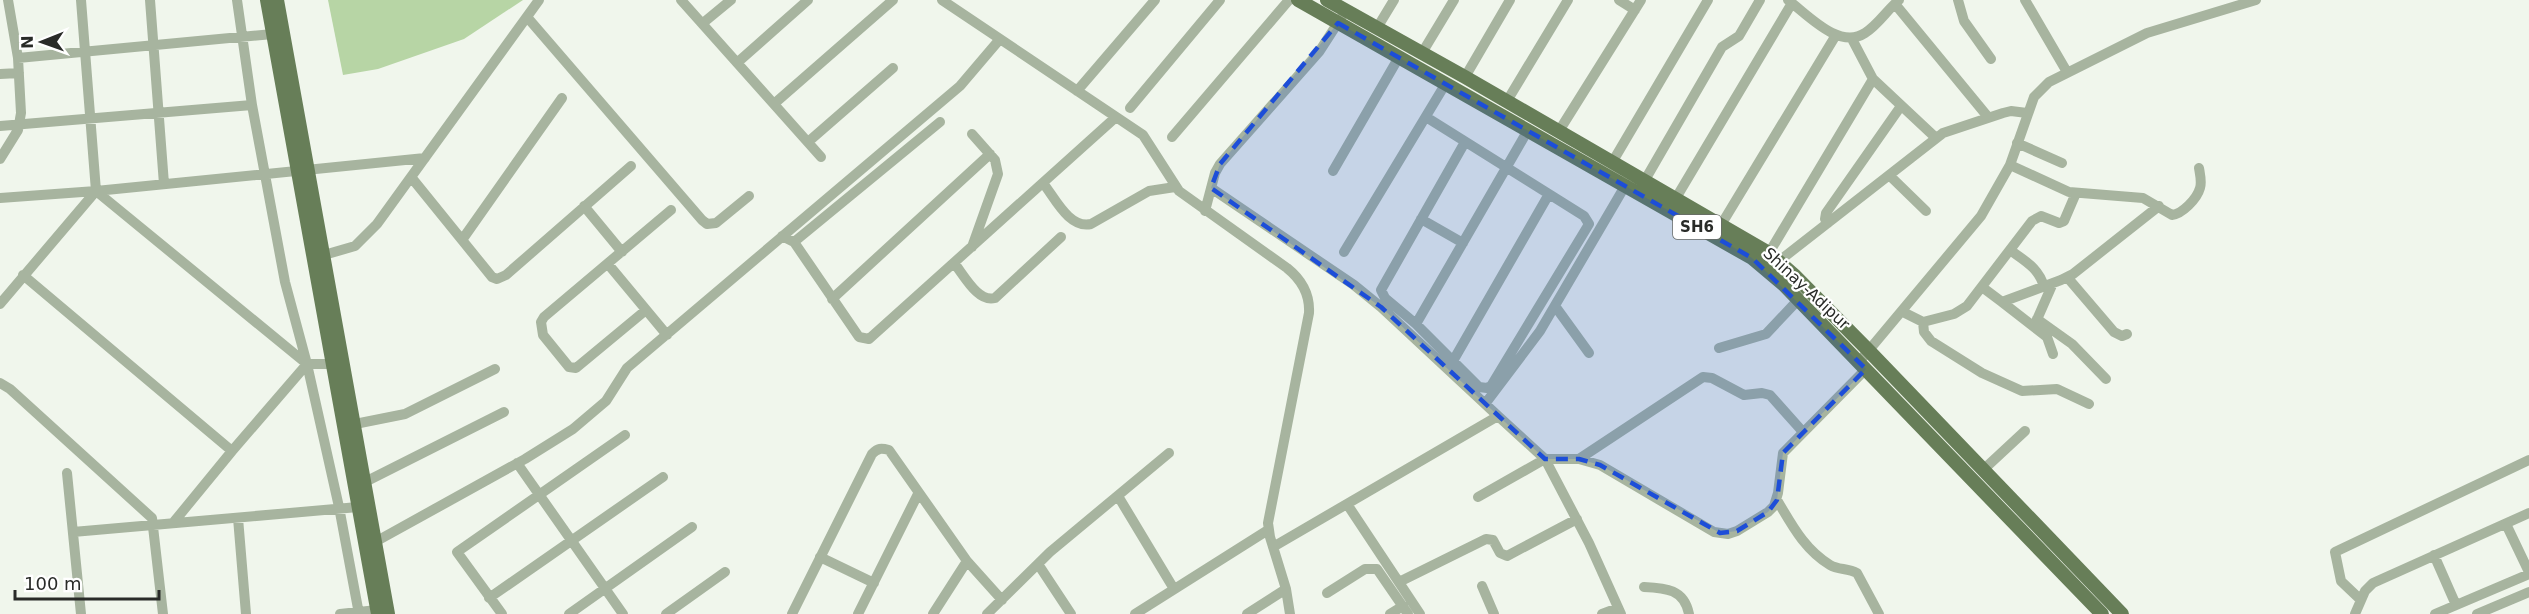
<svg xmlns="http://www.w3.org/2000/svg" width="2529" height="614" font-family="'DejaVu Sans',sans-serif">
  <rect width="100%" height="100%" fill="#f0f6ec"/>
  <!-- green -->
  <path fill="#b7d5a5" d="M328,0h195l-59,39 -86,30 -35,6z"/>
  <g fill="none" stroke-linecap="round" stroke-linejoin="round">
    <!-- minor -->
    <path stroke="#a7b49f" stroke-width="10" d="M150,0l14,184
      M237,0l15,105 33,177 22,82 32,143 20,107
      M681,0l140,157
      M942,0l201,135 36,56 108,77c15,12 23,26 22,45l-41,210 2,14 16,52 4,25
      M1619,0l16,10
      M1788,0c20,15 51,50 77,33 13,-8 22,-23 34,-33
      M1958,0l6,21 27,38
      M2025,0l42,72
      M1895,4l93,113
      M527,17l175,203 5,4 9,-1 33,-27
      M703,23l28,-23
      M1377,28l17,-28
      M1852,39l21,40 63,59
      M1422,53l32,-53
      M18,58l255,-24
      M738,62l70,-62
      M0,74l19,-1
      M1465,77l45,-77
      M1077,91l78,-91
      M1507,101l61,-101
      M775,103l118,-103
      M1130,108l90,-108
      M1426,117l158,99 5,8 -98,162 -4,2 -8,-1 -63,-63 -31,-26 -4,-8 84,-148
      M0,126l252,-21
      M1559,131l82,-131
      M1172,137l117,-137
      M808,142l85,-74
      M2017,143l45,20
      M0,159l18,-29 3,-17 -3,-55 -10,-58
      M1613,161l95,-161
      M2010,165l59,27 74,6 29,17c10,-1 25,-16 28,-27 2,-6 0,-14 -1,-20
      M1333,171l66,-114
      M1889,175l37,36
      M411,177l81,100 5,2 9,-4 125,-109
      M1645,180l77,-133 17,-11 21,-36
      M1043,183c12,15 26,46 48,41l58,-33 26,-4
      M1211,188l143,97 27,22 117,109 -225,131
      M96,191l211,173h26
      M0,198l96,-7 329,-33
      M1676,198l116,-195
      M584,206l38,46
      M1205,211l10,-38 5,-9 99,-112 22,-34
      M1421,219l42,24
      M1828,223l-3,-4 1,-6 75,-107
      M1721,225l115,-190
      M782,236l12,6 65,95 10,2 247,-222
      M462,240l100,-142
      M794,242l146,-120
      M972,247l26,-73 -3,-14 -23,-26
      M2010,250c15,11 29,18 34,37
      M1344,252l102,-169
      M1769,253l104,-174
      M324,255l31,-9 22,-22 162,-224
      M1779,261l164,-128 60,-20 8,-2 16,2
      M954,263c10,12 24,40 41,35l66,-61
      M608,264l59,71
      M23,275l209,176
      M2067,277l47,55 8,4 5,-2
      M1982,287l20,15 59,-22 12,-6 86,-68
      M832,299l158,-145
      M2002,302l45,35 6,17
      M0,304l96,-113 -15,-191
      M1555,306l34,47
      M646,310l-70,58 -7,-1 -26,-32 -2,-13 3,-5 127,-107
      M1903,312l20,10 31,-8 13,-8 65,-85 9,-5 18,7 5,-2 12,-28
      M2037,319l35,25 34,35
      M1923,322l1,10 7,9 51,32 40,18 35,-2 32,15
      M1416,324l112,-194
      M2035,324l18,-41
      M1719,348l47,-14 32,-34
      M1453,361l96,-167
      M1859,362l122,-146 29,-51 24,-68 15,-15 98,-49 109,-33
      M0,383l10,6 142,129 11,96
      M1485,404l55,-73 85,-145
      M1498,416l47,43 44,84 32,71
      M355,424l50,-10 90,-45
      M1579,459l124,-82 9,1 32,17 18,-2 8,2 33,37
      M517,463l106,151
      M1983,470l42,-39
      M67,473l14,141
      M365,482l139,-70
      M1118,496l56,93
      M1478,497l67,-38h34l21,6 114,67 14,2 9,-3 31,-19 6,-6 4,-13 5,-40 83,-84
      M1777,500c15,25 27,49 53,65 8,5 18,3 27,8l22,41
      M1347,504l73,110
      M238,518l8,96
      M173,523l59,-72 75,-87
      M2506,524l23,48
      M73,532l285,-25
      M375,542l150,-83 48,-30 33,-28 21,-33 333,-282 40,-47
      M2434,555l22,50
      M820,557l54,26
      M967,561l35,39
      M1038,564l33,50
      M1399,582l87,-43 7,1 7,13 7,3 70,-37
      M1482,586l12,28
      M1644,587c22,1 40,2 45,27
      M1327,593l38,-24h12l31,45
      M489,598l174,-121
      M2361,600l-20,-19 -6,-29 194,-92
      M340,614l37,-4
      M502,614l-45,-62 168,-117
      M569,614l123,-87
      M666,614l59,-42
      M792,614l80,-160c6,-6 9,-6 17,-4l78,111 -34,53
      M858,614l60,-120
      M987,614l63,-62 119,-99
      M1135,614l133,-84
      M1247,614l39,-25
      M1390,614l13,-8
      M1602,614l16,-6
      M2355,614l10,-23 8,-8 156,-70
      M2435,614l94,-40
      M2477,614l52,-22"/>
    <!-- major -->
    <path stroke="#677e58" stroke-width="14" d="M267,0l111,614
      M277,0l111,614
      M1298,0l454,258 32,27 318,329
      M1327,0l138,77 304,176 25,22 76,77 252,262"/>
  </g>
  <!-- marked area -->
  <path fill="#1d4ed8" fill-opacity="0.2" stroke="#1d4ed8" stroke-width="4.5" stroke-dasharray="12 8" stroke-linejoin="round" d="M1338,23l414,235 114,111 -83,84 -6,47 -9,12 -31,19 -17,2 -120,-68 -21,-6h-34l-164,-152 -170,-119 9,-24z"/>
  <g text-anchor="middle" stroke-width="4.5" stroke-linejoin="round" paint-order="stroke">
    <!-- shield labels -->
    <rect fill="#fff" stroke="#696b68" stroke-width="1.5" x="1673" y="215" width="48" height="24" rx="4.5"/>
    <g font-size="15" font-weight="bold" fill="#292b28">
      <text x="1697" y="232">SH6</text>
    </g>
    <!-- street labels -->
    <g font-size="16" fill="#292b28" stroke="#fff">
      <text transform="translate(1807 288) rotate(43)" y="6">Shinay-Adipur</text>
    </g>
  </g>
  <!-- north arrow -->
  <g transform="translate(42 42) rotate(269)" stroke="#ffffff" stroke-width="4.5" paint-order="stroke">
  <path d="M0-4.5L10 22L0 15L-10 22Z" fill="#292b28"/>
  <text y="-9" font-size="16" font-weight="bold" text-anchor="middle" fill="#292b28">N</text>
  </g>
  <!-- scale -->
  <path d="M15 590v9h144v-9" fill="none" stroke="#292b28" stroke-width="3"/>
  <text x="24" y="590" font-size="18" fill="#292b28" stroke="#ffffff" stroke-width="4.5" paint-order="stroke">100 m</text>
</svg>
